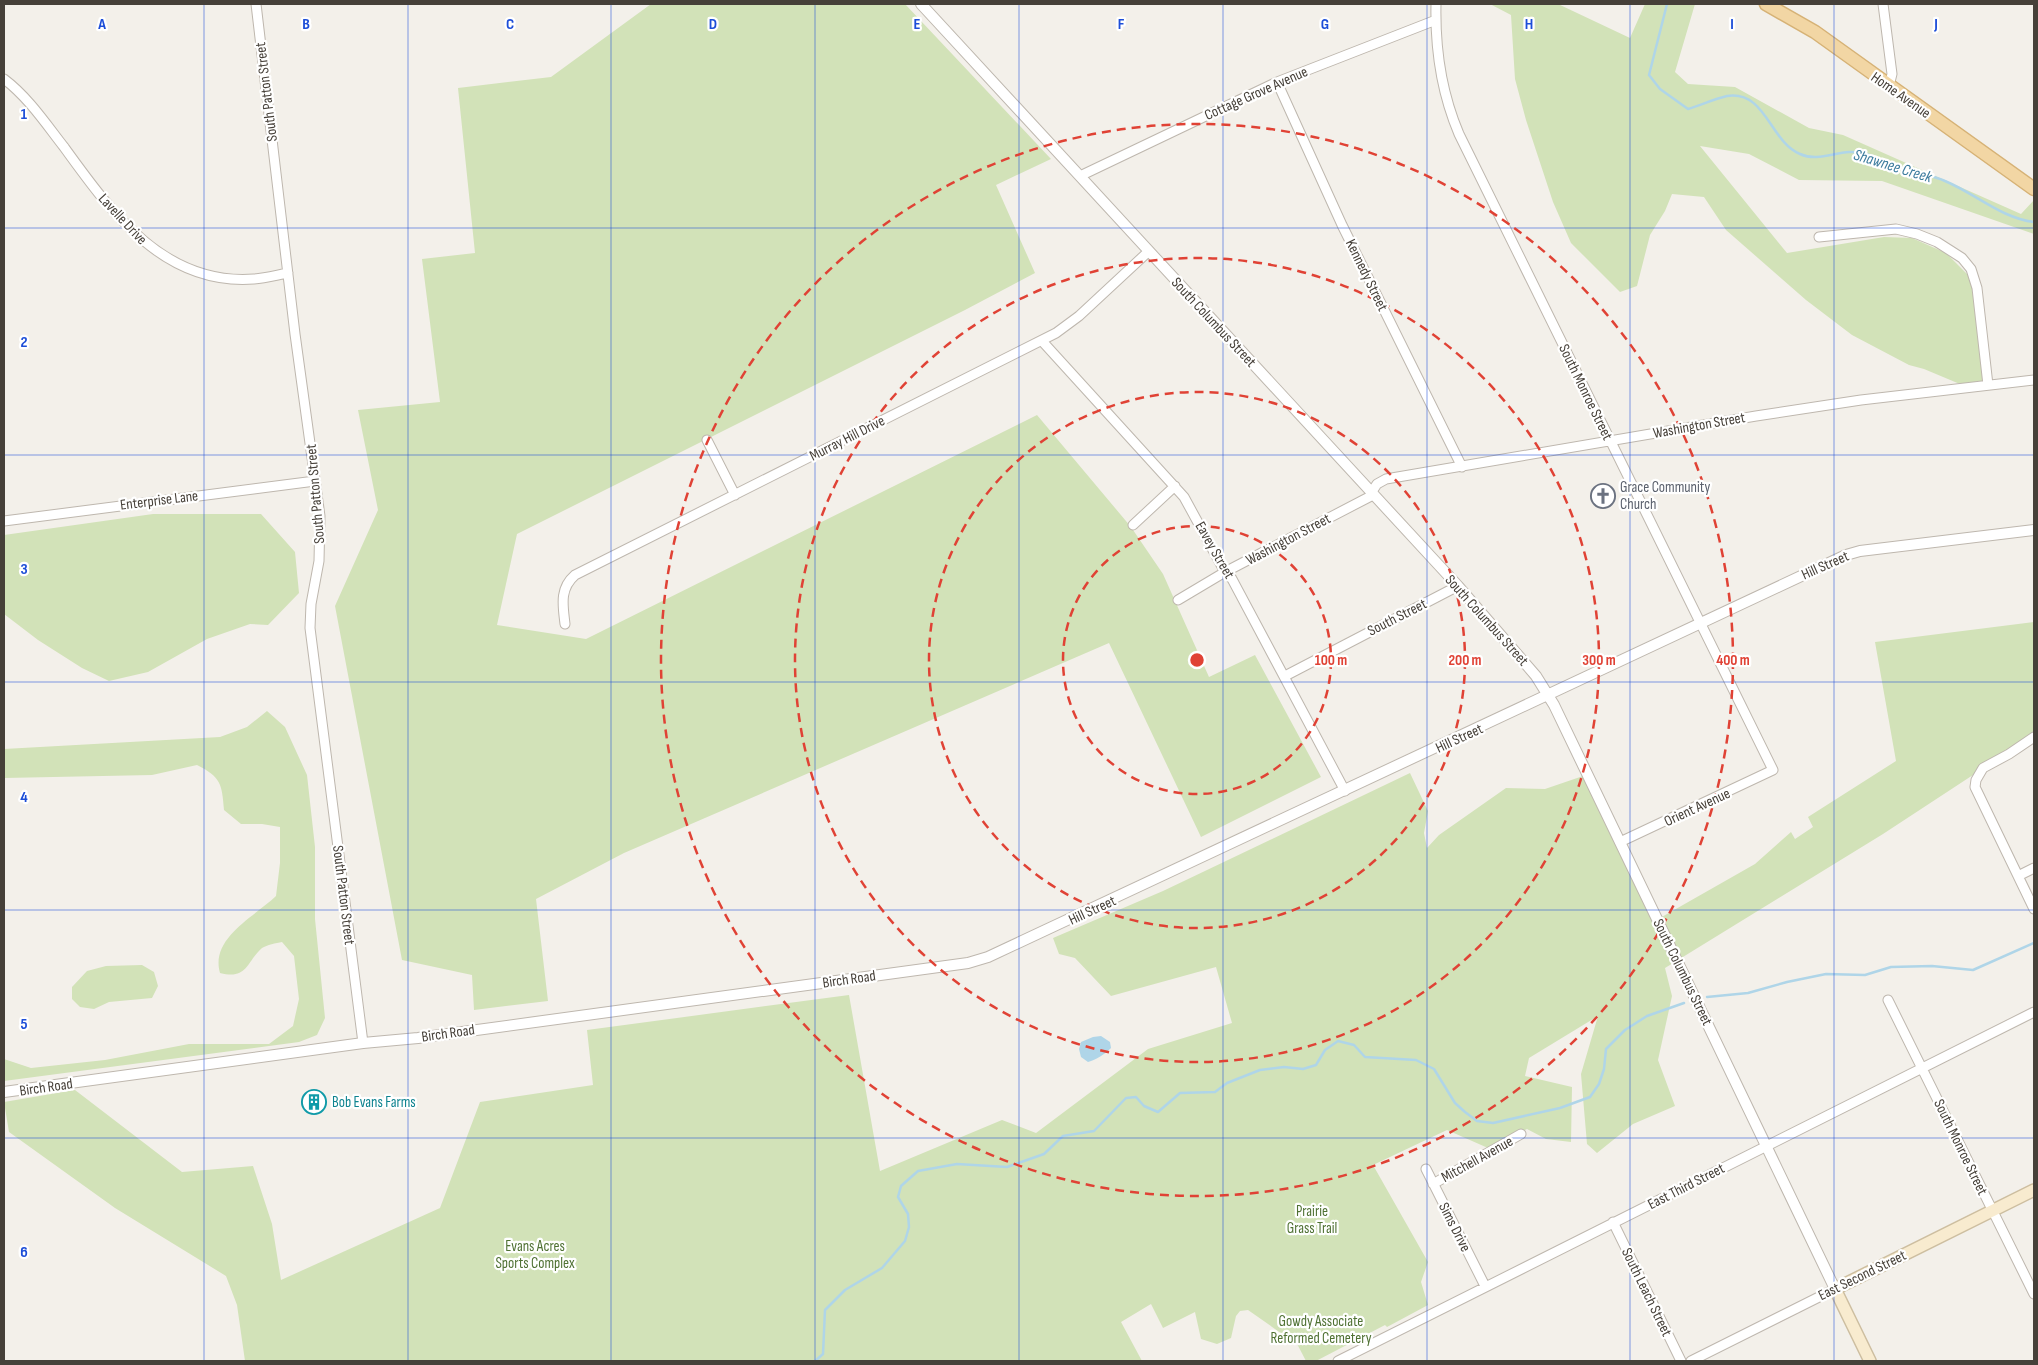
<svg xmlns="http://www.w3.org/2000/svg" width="2038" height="1365" font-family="'Sofia Sans Condensed',sans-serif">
  <rect width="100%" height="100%" fill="#f3f0ea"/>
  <!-- green -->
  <path fill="#d2e2b8" d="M651,4h254l146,155 -55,26 39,88 -70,37 -448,224 -20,91 89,14 451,-224 94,112 32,47 46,103 46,-22 66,122 -120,60 -92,-194 -485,210 -88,46 12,102 -74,9 -2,-35 -70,-15 -67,-354 43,-96 -20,-100 82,-8 -18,-143 53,-6 -17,-165 93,-11z
    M1490,4h68l72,34 15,-34h50l-20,68 13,12 47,3 74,41 34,7 178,79 13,-14v34l-152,-53 -83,-1 -50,-26 -49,-8 87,107 97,-16 28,1 34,15 26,26 10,92 9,2 1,12 -25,2 -43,-18 -15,-4 -57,-30 -46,-35 -80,-70 -22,-33 -32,-3 -7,17 -15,24 -13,51 -17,6 -49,-49 -18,-41 -27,-82 -11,-41 -4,-64z
    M153,514h108l34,38 4,41 -31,32 -18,-1 -43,15 -59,33 -39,9 -27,-13 -44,-28 -34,-26v-79z
    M2034,622v113l-151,99 -218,134 7,28 -14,64 17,46 -42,18 -36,29 -10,-9 -6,-70 17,-58 -69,42 -4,18 47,11 -1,55 -25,-3 -19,-10 -39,19 -41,-18 -74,35 55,97 -7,20 7,23 -41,22 -2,-2 -69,36h-10l-12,-23 -9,-2 -37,-26 -8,1 -4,5 -5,22 -14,6 -16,-5 -6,-27 -32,16 -12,-24 -30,18 21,39h-897l-8,-56 -11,-29 -111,-68 -106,-76 -5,-30 71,-12 107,82 71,-6 19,58 9,56 159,-72 40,-106 113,-17 -6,-55 262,-35 31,176 122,-51 34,13 112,-84 84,-26 -16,-56 -105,29 -36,-38 -16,-4 -6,-16 110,-47 247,-118 18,38 -4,22 3,15 12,-13 67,-47 39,1 38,-13 70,146 102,-58 36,-32 4,7 18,-12 -5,-10 88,-56 -21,-119z
    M267,711l18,16 22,48 8,72v72l10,99 -8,17 -18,7 -295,39v-22l27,9 74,-8 84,-16h80l24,-18 6,-27 -5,-43 -12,-14c-6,1 -15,3 -20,6 -16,14 -14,32 -42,25 -10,-35 34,-56 56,-77l4,-33v-36l-18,-3h-21l-17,-14c-2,-26 -3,-33 -27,-45l-45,10 -148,3v-29l216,-12 27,-10z
    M142,965l12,7 4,14 -6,12 -43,4 -15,7 -14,-2 -8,-8v-12l15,-16 19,-5z"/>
  <!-- water -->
  <path fill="#afd5e8" d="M1101,1036l9,6 1,6c-6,6 -15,12 -23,14l-7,-5 -2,-8 2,-7 12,-5z"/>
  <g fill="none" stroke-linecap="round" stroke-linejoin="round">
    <!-- stream -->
    <path stroke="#afd5e8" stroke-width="2.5" d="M1667,4l-18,71 11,14 28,20c13,-4 26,-10 39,-13 39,-6 43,46 73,58 22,10 42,-8 66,0 15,5 29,12 43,16 12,4 25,6 36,11 31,13 56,37 89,41
      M1707,997l41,-4 39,-11 39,-8 39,1 26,-8 41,-1 41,4 61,-27
      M815,1361l8,-7 2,-44 20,-20 37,-22 23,-27 4,-14 -1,-13 -10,-17 3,-11 17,-15 39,-7 50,3 37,-13 19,-18 31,-5 32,-33 10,-1 8,9 14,6 22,-19 35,-1 12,-9 33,-13 24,-3 19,2 13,-4 9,-15 13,-9 16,4 11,12 51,3 18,9 21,34 10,9 12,9 16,2 67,-15 30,-11 9,-13 5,-15 2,-20 19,-19 22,-14 37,-13"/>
    <defs>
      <path id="minor" d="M256,4l39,330 25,182 -1,45 -8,43 -1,24 53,415
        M1436,4c-1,45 5,88 23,130l314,636 -153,72
        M1883,4l9,70 -3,12
        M4,79c24,18 42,45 60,68 47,65 100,139 190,132 11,-1 23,-4 34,-6
        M1277,82l65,143 120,242
        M1080,176l197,-94 159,-62
        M1819,237l77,-8 21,5 20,8 25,16 9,11 6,19 11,97
        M1042,341l142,156 41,75 7,7 113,212
        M707,440l28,55
        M1371,493l6,-9 9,-5 370,-63 105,-16 173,-20
        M4,521l311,-40
        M1133,525l42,-39
        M1178,600l47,-28 148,-77
        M565,624c-2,-18 -6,-35 10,-49l481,-242 23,-17 70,-65
        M1285,676l173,-90
        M2034,737l-25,17 -26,14 -7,12 -1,7 59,122
        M2018,876l16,-8
        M1888,1000l146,294
        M1426,1169l59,117
        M1433,1184l88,-50
        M1613,1222l68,139
        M1338,1361l696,-349
        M1691,1361l144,-72"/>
      <path id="tertiary" d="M921,4l537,582 78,90 18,29 281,584
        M4,1092l359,-49 55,-5 550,-75 20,-6 858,-402 14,-4 174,-21"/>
      <path id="secondary" d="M1870,1361l-35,-72 199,-99"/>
      <path id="primary" d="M1766,4l49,28 219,157"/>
    </defs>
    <!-- minor casing -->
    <use href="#minor" stroke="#beb7ae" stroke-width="11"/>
    <!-- tertiary casing -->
    <use href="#tertiary" stroke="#beb7ae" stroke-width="12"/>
    <!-- secondary casing -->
    <use href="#secondary" stroke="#cdbea0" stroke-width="14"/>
    <!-- primary casing -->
    <use href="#primary" stroke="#d6b276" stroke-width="15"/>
    <!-- minor -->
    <use href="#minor" stroke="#fff" stroke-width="9"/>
    <!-- tertiary -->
    <use href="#tertiary" stroke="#fff" stroke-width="10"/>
    <!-- secondary -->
    <use href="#secondary" stroke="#f8ebcf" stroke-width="11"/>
    <!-- primary -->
    <use href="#primary" stroke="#f2d6a4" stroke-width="12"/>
  </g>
  <!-- grid -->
  <path fill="none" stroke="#1d4ed8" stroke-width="1" stroke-opacity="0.55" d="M204,4v1357M408,4v1357M611,4v1357M815,4v1357M1019,4v1357M1223,4v1357M1427,4v1357M1630,4v1357M1834,4v1357M4,228h2030M4,455h2030M4,682h2030M4,910h2030M4,1138h2030"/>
  <!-- distance rings -->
  <g fill="none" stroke="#e04235" stroke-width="2.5" stroke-dasharray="9 6">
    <circle cx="1197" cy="660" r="134"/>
    <circle cx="1197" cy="660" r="268"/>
    <circle cx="1197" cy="660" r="402"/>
    <circle cx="1197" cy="660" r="536"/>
  </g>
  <!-- icons -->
  <defs>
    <symbol id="church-ring" viewBox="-11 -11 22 22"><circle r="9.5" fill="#fff" stroke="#6b7280" stroke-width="1.5"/><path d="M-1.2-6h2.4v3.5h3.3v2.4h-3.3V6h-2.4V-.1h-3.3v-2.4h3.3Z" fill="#6b7280"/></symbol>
    <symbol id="building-ring" viewBox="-11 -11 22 22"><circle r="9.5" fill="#fff" stroke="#0f9aa8" stroke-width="1.5"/><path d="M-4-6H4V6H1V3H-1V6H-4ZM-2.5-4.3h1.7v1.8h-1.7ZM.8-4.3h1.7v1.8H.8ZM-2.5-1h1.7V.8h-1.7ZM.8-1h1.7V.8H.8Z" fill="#0f9aa8"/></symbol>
  </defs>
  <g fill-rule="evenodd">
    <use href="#church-ring" x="1589" y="482" width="28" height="28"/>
    <use href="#building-ring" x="300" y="1088" width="28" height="28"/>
  </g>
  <g text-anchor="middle" stroke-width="4.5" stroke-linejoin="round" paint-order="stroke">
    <!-- street labels -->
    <g font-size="15" fill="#464039" stroke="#fff">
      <text transform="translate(266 92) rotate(-97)" y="5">South Patton Street</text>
      <text transform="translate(1256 93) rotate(-24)" y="5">Cottage Grove Avenue</text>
      <text transform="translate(1901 95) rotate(35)" y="5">Home Avenue</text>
      <text transform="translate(123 219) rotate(47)" y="5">Lavelle Drive</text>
      <text transform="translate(1367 275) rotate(64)" y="5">Kennedy Street</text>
      <text transform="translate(1214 322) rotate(47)" y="5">South Columbus Street</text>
      <text transform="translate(1586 392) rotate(64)" y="5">South Monroe Street</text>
      <text transform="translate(1699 425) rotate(-10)" y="5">Washington Street</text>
      <text transform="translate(847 438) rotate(-27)" y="5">Murray Hill Drive</text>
      <text transform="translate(315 494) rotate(-95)" y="5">South Patton Street</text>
      <text transform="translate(159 500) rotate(-7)" y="5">Enterprise Lane</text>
      <text transform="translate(1288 539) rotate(-28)" y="5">Washington Street</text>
      <text transform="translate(1215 550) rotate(60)" y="5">Eavey Street</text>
      <text transform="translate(1825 565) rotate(-24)" y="5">Hill Street</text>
      <text transform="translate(1397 617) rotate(-27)" y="5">South Street</text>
      <text transform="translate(1487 620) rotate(48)" y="5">South Columbus Street</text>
      <text transform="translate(1459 738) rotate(-25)" y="5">Hill Street</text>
      <text transform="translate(1697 807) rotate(-25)" y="5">Orient Avenue</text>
      <text transform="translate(344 895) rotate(83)" y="5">South Patton Street</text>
      <text transform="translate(1092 910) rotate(-25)" y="5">Hill Street</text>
      <text transform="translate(1683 972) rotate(64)" y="5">South Columbus Street</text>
      <text transform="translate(849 979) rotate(-8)" y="5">Birch Road</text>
      <text transform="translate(448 1033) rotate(-8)" y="5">Birch Road</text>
      <text transform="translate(46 1087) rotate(-8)" y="5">Birch Road</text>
      <text transform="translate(1961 1147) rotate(64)" y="5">South Monroe Street</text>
      <text transform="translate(1477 1159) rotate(-29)" y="5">Mitchell Avenue</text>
      <text transform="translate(1686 1186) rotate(-27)" y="5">East Third Street</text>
      <text transform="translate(1455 1227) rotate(63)" y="5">Sims Drive</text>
      <text transform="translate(1862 1275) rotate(-26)" y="5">East Second Street</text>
      <text transform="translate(1647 1292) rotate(64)" y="5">South Leach Street</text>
    </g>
    <!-- worship labels -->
    <g font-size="15" fill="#5b616d" stroke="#fff" text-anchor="start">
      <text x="1620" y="492">Grace Community<tspan x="1620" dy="17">Church</tspan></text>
    </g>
    <!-- culture labels -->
    <g font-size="15" fill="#0d838f" stroke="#fff" text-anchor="start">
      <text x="332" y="1107">Bob Evans Farms</text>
    </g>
    <!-- park labels -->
    <g font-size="15" fill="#4f7133" stroke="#fff">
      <text x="1312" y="1216">Prairie<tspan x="1312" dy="17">Grass Trail</tspan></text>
      <text x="535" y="1251">Evans Acres<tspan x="535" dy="17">Sports Complex</tspan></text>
      <text x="1321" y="1326">Gowdy Associate<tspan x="1321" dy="17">Reformed Cemetery</tspan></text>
    </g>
    <!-- water labels -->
    <g font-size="16" font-style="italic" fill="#3d7c9e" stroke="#fff">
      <text transform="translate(1893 165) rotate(17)" y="6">Shawnee Creek</text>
    </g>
  </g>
  <g font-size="16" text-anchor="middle" font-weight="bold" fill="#1d4ed8" stroke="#fff" stroke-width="4.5" stroke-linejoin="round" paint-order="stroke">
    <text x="102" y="29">A</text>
    <text x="306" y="29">B</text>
    <text x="510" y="29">C</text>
    <text x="713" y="29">D</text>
    <text x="917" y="29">E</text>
    <text x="1121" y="29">F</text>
    <text x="1325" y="29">G</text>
    <text x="1529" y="29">H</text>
    <text x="1732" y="29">I</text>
    <text x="1936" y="29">J</text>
    <text x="24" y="119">1</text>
    <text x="24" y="347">2</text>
    <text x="24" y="574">3</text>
    <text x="24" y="802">4</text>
    <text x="24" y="1029">5</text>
    <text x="24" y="1257">6</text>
  </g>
  <circle cx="1197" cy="660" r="8" fill="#e04235" stroke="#fff" stroke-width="2.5"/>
  <g font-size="15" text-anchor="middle" font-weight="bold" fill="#e04235" stroke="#fff" stroke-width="4.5" stroke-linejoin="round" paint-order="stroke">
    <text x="1331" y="665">100 m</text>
    <text x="1465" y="665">200 m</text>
    <text x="1599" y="665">300 m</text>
    <text x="1733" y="665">400 m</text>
  </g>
  <!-- border -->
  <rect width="2038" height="1365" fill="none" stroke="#464039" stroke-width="10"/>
</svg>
